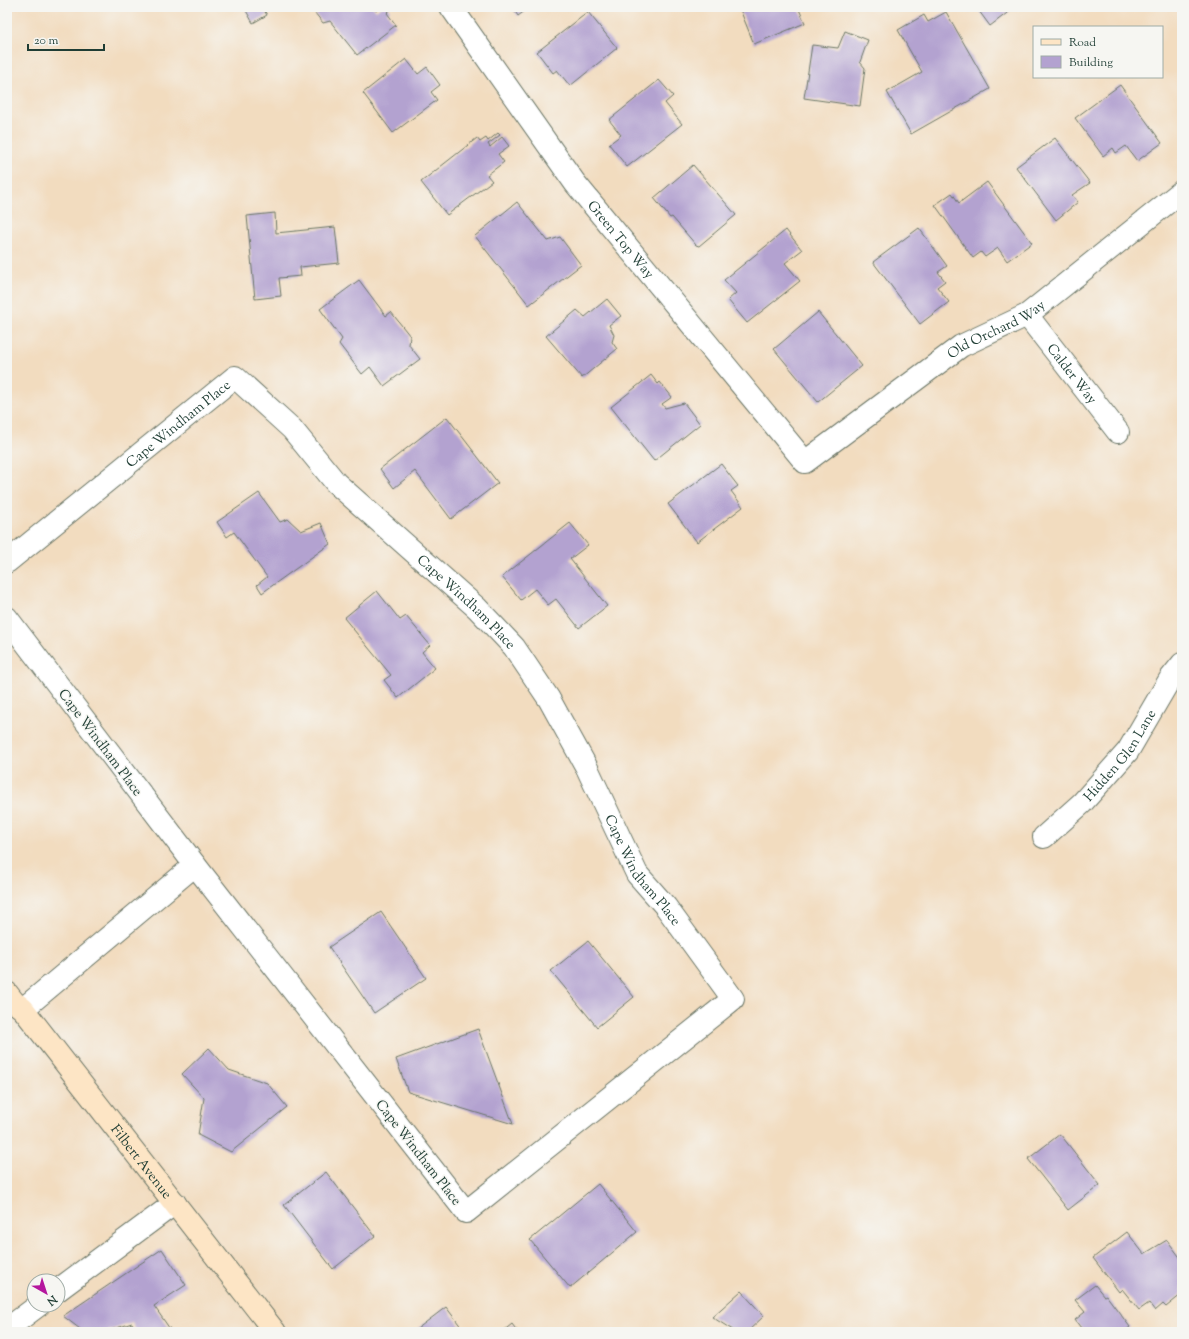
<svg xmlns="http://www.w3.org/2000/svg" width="1189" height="1339" font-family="'Sorts Mill Goudy',serif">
  <rect width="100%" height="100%" fill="#f6f6f2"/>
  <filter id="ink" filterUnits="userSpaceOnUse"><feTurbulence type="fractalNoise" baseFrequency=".025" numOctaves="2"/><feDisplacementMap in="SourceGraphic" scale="8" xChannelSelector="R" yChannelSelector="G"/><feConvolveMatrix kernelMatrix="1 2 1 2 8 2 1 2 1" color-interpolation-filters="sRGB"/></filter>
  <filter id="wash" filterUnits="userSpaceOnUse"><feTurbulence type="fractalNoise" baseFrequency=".012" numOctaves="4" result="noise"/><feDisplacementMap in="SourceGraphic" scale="16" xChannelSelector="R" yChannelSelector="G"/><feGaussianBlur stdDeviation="0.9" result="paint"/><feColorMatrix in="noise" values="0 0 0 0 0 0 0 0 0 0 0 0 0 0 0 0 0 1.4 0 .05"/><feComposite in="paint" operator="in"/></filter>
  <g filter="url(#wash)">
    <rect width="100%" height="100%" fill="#f2dcbf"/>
    <g id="blocks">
      <!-- building -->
      <path fill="#b3a2d0" d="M244,7h18l5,8 -14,8z
        M310,7h63l3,4 5,-4h7l2,3 -3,3 9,12 -39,30 -27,-34 -7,2z
        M512,7h18l-12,9z
        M739,7h59l7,16 -51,21z
        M976,7h39l-25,19z
        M588,12l29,36 -47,38 -13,-16 -4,3 -16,-21z
        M946,12l44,77 -79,45 -24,-42 35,-20 -24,-42 26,-15 4,7z
        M845,31l23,9 -8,22 5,6 -5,38 -56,-8 8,-53 26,3z
        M406,59l12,15 9,-7 13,18 -9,7 6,8 -44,33 -30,-40z
        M659,80l14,16 -8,7 17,21 -55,43 -18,-23 12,-9 -12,-15z
        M1120,85l42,58 -25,18 -11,-15 -10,7 -3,-5 -10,8 -28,-38z
        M498,133l2,2 -12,9 2,3 12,-10 7,9 -11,8 6,8 -17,13 5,6 -45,34 -26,-33 56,-44 3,4 6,-4 2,3z
        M1055,138l35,45 -18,12 6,7 -22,18 -40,-53z
        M693,165l43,50 -37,31 -3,-1 -24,-28 -2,1 -16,-20z
        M987,182l45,61 -25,18 -9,-13 -13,9 -4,-5 -8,6 -38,-53 17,-12 7,10z
        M517,202l31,39 12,-4 21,28 -52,40 -54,-69z
        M275,213l1,20 59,-6 4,36 -39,4 1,9 -22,2 2,18 -26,3 -8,-83z
        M919,228l28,38 -9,6 7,9 -8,6 12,15 -29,22 -47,-62z
        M786,230l16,20 -17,13 15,18 -53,42 -19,-23 8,-7 -12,-13z
        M359,280l27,36 5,-4 19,24 -1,9 11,14 -36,27 -14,-19 -8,7 -23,-30 3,-5 -22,-30z
        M607,299l14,17 -12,9 5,10 -2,7 5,7 -35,29 -36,-42 31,-26 8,7z
        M818,312l44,54 -44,36 -44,-53z
        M651,375l7,9 2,-2 12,15 -10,7 3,4 19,-5 16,21 -46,37 -43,-54z
        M447,417l51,66 -47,36 -36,-48 -21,17 -14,-19z
        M721,464l17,22 -7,5 12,16 -46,35 -29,-38z
        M259,493l21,29 8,-3 13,12 20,-8 9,21 -68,49 -5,-8 10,-8 -33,-45 -7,5 -10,-15z
        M570,523l18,22 -18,14 37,47 -28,22 -23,-29 -8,6 -13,-16 -14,11 -19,-23z
        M377,591l23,29 6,-4 24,29 -8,7 13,16 -37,30 -14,-18 7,-5 -47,-57z
        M381,912l45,66 -52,35 -45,-66z
        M588,941l46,56 -37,30 -46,-56z
        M478,1029l35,95 -105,-32 -12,-33z
        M209,1048l20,22 38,13 20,24 -56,45 -33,-17 6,-37 -22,-24z
        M1060,1134l40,51 -32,25 -40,-51z
        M326,1172l49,64 -42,33 -49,-64z
        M598,1184l39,48 -67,56 -40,-48z
        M1127,1232l17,22 23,-14 15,20v34l-16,13 -3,-3 -8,7 -6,-8 -10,7 -17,-21 -3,3 -26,-34z
        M162,1249l24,36 -32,21 18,26h-35l-5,-9 -27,9h-21l-21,-16z
        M1095,1285l9,11 2,-1 24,32 -6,5h-40l-9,-12 10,-8 -10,-12z
        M741,1291l23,25 -17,16h-11l-24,-15z
        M446,1307l19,25h-52z
        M512,1324l6,8h-16z"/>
    </g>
  </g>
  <g filter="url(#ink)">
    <use href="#blocks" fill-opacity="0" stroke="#697565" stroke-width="1"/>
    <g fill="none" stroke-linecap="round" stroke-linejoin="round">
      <defs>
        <g id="street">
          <path id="s1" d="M451,7l124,176 230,279 156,-116 66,-31 155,-124"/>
          <path id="s2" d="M1027,315l91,117"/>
          <path id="s3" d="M7,562l228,-185 57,52 44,54 141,125 37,39 35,52 38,69 50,106 29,33 67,92 -267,213 -271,-347 -188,-247"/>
          <path id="s4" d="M1044,837l38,-34 46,-52 42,-72 12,-15"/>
          <path d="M23,1009l172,-144"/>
          <path d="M58,1290l117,-87"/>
          <path d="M7,1329l32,-24"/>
        </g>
        <g id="secondary">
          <path id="s5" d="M7,993l7,9 9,7 252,323"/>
        </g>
      </defs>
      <!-- street casing -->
      <use href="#street" stroke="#697565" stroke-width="24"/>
      <!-- secondary casing -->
      <use href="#secondary" stroke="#697565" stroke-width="24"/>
      <!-- street -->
      <use href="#street" stroke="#fff" stroke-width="22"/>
      <!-- secondary -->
      <use href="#secondary" stroke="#fde5c5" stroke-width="22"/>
    </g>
  </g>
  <g text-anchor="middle" stroke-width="3" stroke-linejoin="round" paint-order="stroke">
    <!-- street labels -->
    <g font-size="14" fill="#1f3d34" stroke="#f6f6f2">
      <text dy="5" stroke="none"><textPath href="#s1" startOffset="288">Green Top Way</textPath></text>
      <text dy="5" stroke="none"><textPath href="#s1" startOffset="810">Old Orchard Way</textPath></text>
      <text dy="5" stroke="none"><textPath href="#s2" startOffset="74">Calder Way</textPath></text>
      <text dy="5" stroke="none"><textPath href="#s3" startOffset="220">Cape Windham Place</textPath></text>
      <text dy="5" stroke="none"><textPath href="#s3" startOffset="617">Cape Windham Place</textPath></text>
      <text transform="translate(101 742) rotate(53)" y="5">Cape Windham Place</text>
      <text dy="5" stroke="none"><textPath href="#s4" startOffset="112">Hidden Glen Lane</textPath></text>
      <text dy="5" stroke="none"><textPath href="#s3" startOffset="941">Cape Windham Place</textPath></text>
      <text transform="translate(419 1152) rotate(52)" y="5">Cape Windham Place</text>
      <text dy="5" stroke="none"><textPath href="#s5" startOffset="216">Filbert Avenue</textPath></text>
    </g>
  </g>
  <!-- margin -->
  <rect width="1189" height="1339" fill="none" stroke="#f6f6f2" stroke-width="24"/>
  <!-- legend -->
  <rect x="1033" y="26" width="130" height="52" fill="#f6f6f2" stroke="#a0aca6"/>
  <rect x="1041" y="39" width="20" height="6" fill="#fde5c5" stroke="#a0aca6"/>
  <text x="1069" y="46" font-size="12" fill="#1f3d34">Road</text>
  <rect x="1041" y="56" width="20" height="12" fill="#b3a2d0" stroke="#a0aca6"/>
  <text x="1069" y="66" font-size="12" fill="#1f3d34">Building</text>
  <!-- north arrow -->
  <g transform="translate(46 1293) rotate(141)"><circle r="19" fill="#f6f6f2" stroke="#a0aca6"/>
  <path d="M0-3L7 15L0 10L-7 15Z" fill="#b5179e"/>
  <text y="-6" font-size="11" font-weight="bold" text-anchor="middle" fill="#1f3d34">N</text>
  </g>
  <!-- scale -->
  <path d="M28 44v6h76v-6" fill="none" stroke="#1f3d34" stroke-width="2"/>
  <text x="34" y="44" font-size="12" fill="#1f3d34" stroke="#f6f6f2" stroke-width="3" paint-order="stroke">20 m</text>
</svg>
